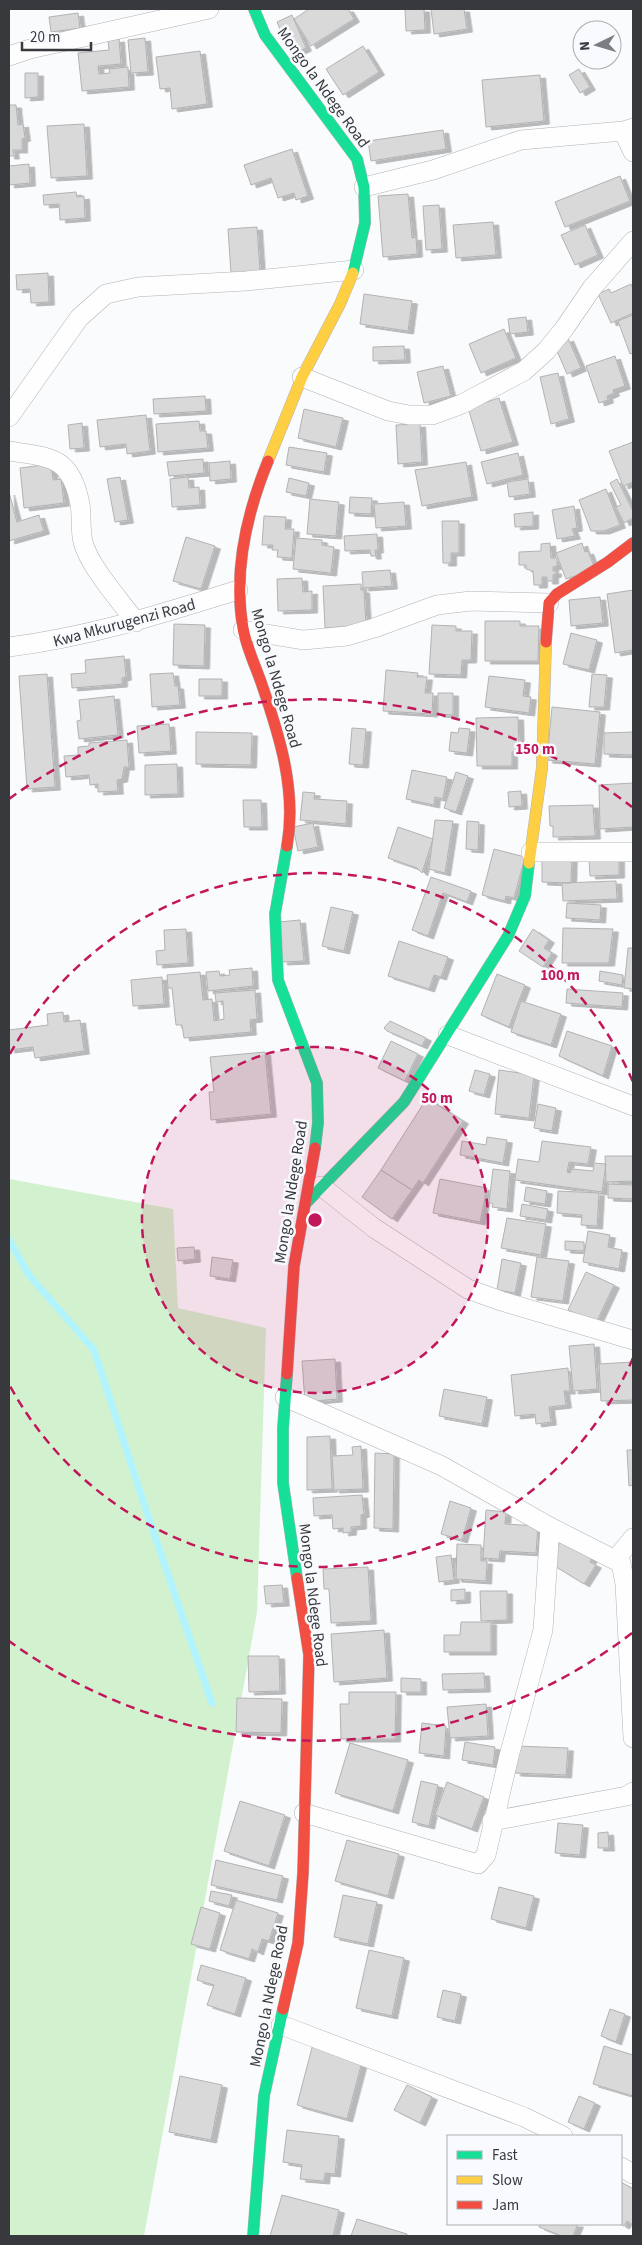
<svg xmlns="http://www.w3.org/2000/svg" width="642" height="2245" font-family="'Source Sans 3',sans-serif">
  <defs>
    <filter id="shadow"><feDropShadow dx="5.5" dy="3" stdDeviation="0" flood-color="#0004"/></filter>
  </defs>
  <rect width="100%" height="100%" fill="#f9fbfd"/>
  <!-- green -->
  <path fill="#d2f1ce" d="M9,1179l164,30 5,99 88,20 -9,284 -113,624h-135z"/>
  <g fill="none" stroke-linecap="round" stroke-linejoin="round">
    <!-- stream -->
    <path stroke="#b1f4fe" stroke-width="7" d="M9,1240l20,35 65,75 53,163 65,190"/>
  </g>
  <!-- building -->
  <path fill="#dad9da" stroke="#b3b2b3" filter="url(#shadow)" d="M309,9h39l6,10 -43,27 -17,-27z
    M405,9h19l1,21 -19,1z
    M431,9h33l3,20 -33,5z
    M78,13l2,15 -29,4 -2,-15z
    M292,15l14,33 -15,7 -14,-33z
    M145,38l3,34 -17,1 -3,-33z
    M119,39l2,25 -23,2 1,8 11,-1 -1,-4 19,-2 1,20 -47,4 -4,-38 31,-3 -1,-10z
    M363,46l16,26 -36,23 -17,-26z
    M200,51l7,53 -35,5 -2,-21 -10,1 -4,-32z
    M579,69l11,18 -10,6 -11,-18z
    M25,73h13v24l-13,1z
    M540,75l4,46 -58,6 -4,-47z
    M9,105h7l2,20 5,-1 2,14 -3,1v11h-9l1,6h-5z
    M84,124l3,52 -36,2 -4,-52z
    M443,130l3,19 -75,12 -3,-20z
    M292,149l16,47 -12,4 -2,-7 -16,5 -7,-20 -20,7 -7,-20z
    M29,164l1,19 -21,2v-19z
    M620,176l10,25 -65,26 -10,-25z
    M76,192l1,5 7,-1 1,22 -25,2 -1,-16 -15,1 -1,-10z
    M408,194l4,44 4,-1 1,17 -34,3 -5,-61z
    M439,205l3,44 -16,1 -3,-44z
    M493,222l3,33 -40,3 -3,-33z
    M585,225l13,30 -23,10 -14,-30z
    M257,227l3,44 -29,2 -3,-44z
    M48,273l1,29 -18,1 -1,-14 -13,1 -1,-15z
    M631,284l2,5v24l-22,10 -13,-29 11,-5 2,4z
    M364,294l48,7 -4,30 -48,-7z
    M633,315v38l-3,1 -12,-33z
    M526,317l2,15 -18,2 -2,-15z
    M504,329l12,29 -35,15 -12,-29z
    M568,338l13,30 -14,6 -13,-30z
    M404,346l1,14 -32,1v-14z
    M615,356l10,30 -12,4 1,3 -7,3 1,4 -9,3 -13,-37z
    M443,366l8,30 -27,7 -7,-31z
    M558,373l11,46 -18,5 -11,-47z
    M205,396l1,15 -52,3 -1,-15z
    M499,398l14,44 -32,9 -13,-43z
    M304,409l39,9 -7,29 -38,-9z
    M146,415l4,36 -23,3 -1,-10 -26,3 -3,-27z
    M199,421l1,10h6l2,17 -50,4 -2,-28z
    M82,423l2,25 -14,1 -2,-24z
    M420,424l2,38 -24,2 -2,-39z
    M633,442v40l-10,4 -14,-35z
    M289,447l38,6 -3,19 -38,-7z
    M518,453l5,22 -36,9 -6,-22z
    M203,459l1,14 -35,3 -2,-14z
    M230,461l1,18 -21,2 -1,-18z
    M466,462l6,35 -50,9 -7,-36z
    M51,464l2,16 8,-1 3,24 -40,5 -4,-40z
    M120,477l8,43 -13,2 -8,-43z
    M188,477l1,11 10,-1 1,18 -28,2 -2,-28z
    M289,478l20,5 -3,13 -20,-4z
    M528,479l2,15 -21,3 -2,-15z
    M617,479l16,32v7l-9,5 -8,-16 5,-2 -11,-22z
    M606,489l14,36 -16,6h-13l-12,-31z
    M9,492l8,30 22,-7 5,16 -35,10z
    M350,497l22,1 -1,16 -22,-1z
    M310,499l29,3 -3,34 -29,-2z
    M404,502l2,24 -30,2 -2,-24z
    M574,506l3,22 -5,1 3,7 -18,3 -5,-29z
    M533,512v14l-18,1 -1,-13z
    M264,516l22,1 -1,12h9l-2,29 -15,-1 1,-7h-6l1,-5h-11z
    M442,521h17v32h-8v10h-8z
    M377,534l1,16h-3l1,6h-5l-1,-6 -25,1 -1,-15z
    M186,537l29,9 -14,43 -28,-8z
    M296,538l26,2v5l12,2 -3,26 -38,-4z
    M550,543l1,15h6v8l-4,1v4h3v3l-3,1v6h-6v-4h-5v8h-8l-1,-14 -7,-2v-4h-7v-13l22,-1v-7z
    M582,543l3,9 3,-1 7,18 -29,10 -10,-26z
    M390,570l2,16 -29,2 -1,-16z
    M302,578l1,14 9,-1v19l-34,1 -1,-32z
    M361,584v6h3l2,35 -41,3 -2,-42z
    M633,590v60l-18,3 -8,-59z
    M600,597l3,26 -32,3 -2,-26z
    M485,621h35v5h19l-1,35h-53z
    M174,624l31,1 -1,41 -31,-1z
    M432,625l24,1v5h16l-1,29h-9l-1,15 -32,-1z
    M571,633l26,7 -8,30 -26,-6z
    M124,656l2,21 -4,1v6l-50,4 -1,-14 15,-1 -1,-13z
    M386,670l32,3 -1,4h10l-2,16h8l-1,21 -49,-3z
    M173,673l2,13h3l2,19 -28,2 -2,-33z
    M47,674l8,113 -28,2 -8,-113z
    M592,674l15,1 -3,32h-15z
    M489,676l36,4 -2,16 8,1 -2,16 -44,-6z
    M199,679h23v17h-23z
    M438,693h15v22l-15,-1z
    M114,696l4,39 -39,4 -2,-18 4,-1 -2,-20z
    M552,707l48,5 -5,52 -48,-4z
    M518,717l1,34 -7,1v14h-35l-1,-48z
    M169,724l2,27 -32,2 -2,-27z
    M352,728l14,1 -3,36 -14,-1z
    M459,728l11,1 -3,24 -18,-2 2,-19 7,1z
    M196,732l56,1 -1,32 -55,-1z
    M633,732v23l-29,-1v-21z
    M127,740l2,27h-5l-2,12 -5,1 1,11 -20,1v-8l-8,1 -1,-10 -23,2 -2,-21 14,-1v-8l11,-1v-3z
    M177,764l1,30 -33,1v-30z
    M412,770l35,7 -4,22 -8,-2 -1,8 -28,-6z
    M456,772l12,4 -12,36 -12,-4z
    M633,783v44l-33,2 -1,-44z
    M521,791l1,15 -13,1 -1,-15z
    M303,792l12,1 -1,6 33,2 -1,23 -46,-4z
    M243,800h18l1,27h-18z
    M593,805l2,31 -42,1v-11h-3l-1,-20z
    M435,820l18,1 -8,52 -16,-4z
    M467,821l12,1 -1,28 -12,-1z
    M313,823l5,24 -20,4 -5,-24z
    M398,827l35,12 -11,34 -5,-5 -29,-10z
    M494,849l31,8 -11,41 -8,-2 -1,5 -23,-6z
    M542,853l30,1 -1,29 -29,-1z
    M619,859v16l-29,1 -1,-16z
    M431,877l40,14 -4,11 -24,-9 -15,43 -16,-6z
    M616,881l1,18 -54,2 -1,-18z
    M567,903l34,2 -1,15 -34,-2z
    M331,907l22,5 -9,39 -22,-5z
    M300,920l4,41 -22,1 -3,-40z
    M563,928l50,1 -4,34h-47z
    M186,929l2,34 -31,2 -1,-14 9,-1 -1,-20z
    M533,929l16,11 -5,8 8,5 -9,14 -24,-16z
    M399,941l49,16 -7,20 -7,-2 -5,14 -41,-13z
    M628,948h5v41l-9,-1z
    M252,968l1,18 -45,5 -2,-19 13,-1 1,5 10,-1 -1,-5z
    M600,971l23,4 -1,10 -23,-4z
    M200,972l3,28 9,-1 2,22 10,-2 -1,-18 -7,1 -1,-9 40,-3 2,29 -7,1 1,12 -67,6 -2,-13h-6l-4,-37h-4l-1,-13z
    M497,974l28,11 -16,42 -28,-12z
    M162,977l2,27 -31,2 -2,-26z
    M567,989l56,4 -1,14 -56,-4z
    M521,1001l40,13 -10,31 -40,-13z
    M63,1012l1,10 16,-2 4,31 -49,7 -2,-11 -24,3v-20l39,-5 -1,-11z
    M390,1021l36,17 -4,8 -35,-15 -3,-3z
    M567,1031l45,15 -9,30 -44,-20z
    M391,1041l27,13 -13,27 -27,-13z
    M265,1052l6,62 -60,6 -2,-28h5l-4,-35z
    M475,1070l15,4 -6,21 -15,-4z
    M499,1070l35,5 -5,43 -34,-4z
    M427,1098l36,23 -40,62 -4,-3 -7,10 -31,-20z
    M538,1104l18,4 -4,23 -18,-3z
    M487,1137l20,3 -4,23 -43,-8 2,-14 24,4z
    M542,1141l49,6 -3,17 -19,-2 -2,10 3,1 2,-4 21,2 1,-8 12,1 -4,28 -87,-12 3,-21 21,3z
    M605,1156h28v25l-27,1z
    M493,1169l17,2 -3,38 -15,-2 1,-3 -4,-2z
    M381,1170l31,20 -20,29 -30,-22z
    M440,1179l47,9 -7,34 -47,-9z
    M608,1184l25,1v14l-25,-1z
    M526,1187l21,4 -2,13 -21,-3z
    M558,1191l41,2 -2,33 -16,-1 1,-10 -25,-2z
    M522,1204l26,5 -2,11 -26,-4z
    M507,1218l39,6 -5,31 -40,-7z
    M588,1231l22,4 -2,12 14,3 -3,19 -36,-7z
    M565,1241l19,1v9l-19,-1z
    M194,1247l1,12 -17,2 -1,-13z
    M212,1257l21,3 -3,19 -20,-3z
    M537,1257l32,4 -6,40 -32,-4z
    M502,1259l19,4 -6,30 -18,-3z
    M586,1272l28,13 -18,38 -28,-13z
    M594,1344l3,45 -24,2 -4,-45z
    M335,1359l2,40 -32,3 -3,-41z
    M633,1362v38l-32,1 -2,-37z
    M568,1368l2,23h-6l2,14 -17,2 2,15 -15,2 -1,-10 -20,2 -4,-41z
    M444,1389l43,8 -5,27 -43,-8z
    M330,1436l2,53 -25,1v-53z
    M361,1446l2,43 -29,1 -2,-34 21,-1 -1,-8z
    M627,1450h6v35l-4,1z
    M375,1453l19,1 -1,75 -19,-1z
    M362,1495l2,19 -3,1v11l-10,1v5l-8,1v-5l-10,1 -1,-14 -18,1 -1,-18z
    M450,1501l21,7 -9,32 -21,-6z
    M486,1510l20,2 -1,12 33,2 -2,27 -36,-2 -1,8 -16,-1z
    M562,1540l30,18 -2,4 6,3 -12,19 -36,-22z
    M457,1544l24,1v16h6l-1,20 -30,-2z
    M451,1555l3,25 -15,2 -3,-25z
    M368,1567l3,54 -40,2 -2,-34h-5l-1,-20z
    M282,1585l2,18 -18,1 -2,-18z
    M465,1589v11l-14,1v-11z
    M480,1591h27v29l-26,1z
    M461,1622h30v30h-47v-17h16z
    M384,1630l3,48 -53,4 -3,-48z
    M248,1656h31l1,35 -31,1z
    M484,1673l1,16 -42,1 -1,-16z
    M401,1678l20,1v13h-20z
    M349,1692h47l-1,47h-54l-1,-35h9z
    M237,1698l45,1 -1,34 -45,-1z
    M486,1704l2,32 -38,2 -3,-31z
    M422,1723l24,3 -2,30 -25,-3z
    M465,1742l30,5 -2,18 -31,-5z
    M350,1743l58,17 -15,51 -58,-18z
    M517,1746l51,2 -2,27 -51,-2z
    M421,1781l17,4 -9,41 -17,-4z
    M447,1782l37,15 -12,32 -37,-14z
    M240,1801l45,14 -16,51 -45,-15z
    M558,1823l25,2 -3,30 -25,-2z
    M608,1832l1,16h-11v-15z
    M347,1840l52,14 -11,42 -53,-15z
    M216,1860l67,16 -6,24 -66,-15z
    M499,1887l35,9 -8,32 -35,-9z
    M211,1891l21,4 -3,11 -20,-5z
    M343,1895l34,7 -9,42 -34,-7z
    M236,1900l42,13 -9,28 -7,-2 -4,13 -6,-3 -3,10 -29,-9z
    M201,1907l19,6 -10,36 -19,-5z
    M369,1950l35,8 -12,58 -36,-8z
    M201,1965l45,13 -11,36 -28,-9 7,-20 -17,-5z
    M443,1990l18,4 -6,27 -18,-4z
    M610,2009l15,5 -9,28 -15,-6z
    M314,2040l50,14 -17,65 -50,-14z
    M604,2046l29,9v41l-40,-12z
    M180,2076l42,9 -11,55 -42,-8z
    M407,2085l25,12 -12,26 -26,-13z
    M579,2096l16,7 -11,26 -16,-7z
    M287,2130l52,6 -4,38 -10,-1 -1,8 -24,-2 2,-14 -19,-3z
    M621,2182l12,7v36l-6,-4 -3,5 -4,-2z
    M282,2195l57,15 -6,26h-63z
    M357,2219l50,15v2h-56z
    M540,2224h38l-5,12h-11l-23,-9z"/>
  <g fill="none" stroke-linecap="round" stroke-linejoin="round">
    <defs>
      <path id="street" d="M9,56l21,-7 179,-40
        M623,131l10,21
        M364,187l69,-17 88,-30 102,-9 10,-3
        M302,377l86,34 21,4h23l30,-11 62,-33 22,-20 18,-22 28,-41 41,-47
        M9,417l70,-99 27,-24 32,-7 108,-6 108,-11
        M9,451c41,6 62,5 71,53 2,12 0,26 3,38 6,24 38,60 53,80
        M243,630l60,10 44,-4 27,-8 63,-23 34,-4 78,2
        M9,647c80,-10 152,-33 229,-57
        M531,852h102
        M448,1035l185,71
        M321,1186l53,42 94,61 33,12 132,39
        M285,1397l157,69 108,61 71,36 4,21 8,154
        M615,1560l18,-22
        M304,1813l174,51 8,-9 23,-99 34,-126 7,-103
        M492,1821l135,-25 6,-4
        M281,2025l243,92 39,19
        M621,2167l12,7"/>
      <path id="fast" d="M254,9l11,26 92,124 7,28 1,36 -12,50
        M287,846l-12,68 3,66 39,103 1,40 -3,25
        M306,1203l98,-101 104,-166 17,-40 4,-33
        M287,1374l-4,54v55l14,95
        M253,2236l11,-140 19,-87"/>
      <path id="slow" d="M268,461l34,-84 38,-73 13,-31
        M529,863l13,-95 4,-126"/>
      <path id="jam" d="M268,461c-22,54 -35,110 -25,167 3,18 12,37 18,54 18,52 36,108 26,164
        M546,642l3,-39 8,-9 51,-32 25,-19
        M287,1374l7,-108 21,-118
        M283,2009l15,-66 5,-70 6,-218 -12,-77"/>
    </defs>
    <!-- street casing -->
    <use href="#street" stroke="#b2b3b6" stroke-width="20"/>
    <!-- fast casing -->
    <use href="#fast" stroke="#b2b3b6" stroke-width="12"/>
    <!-- slow casing -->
    <use href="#slow" stroke="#b2b3b6" stroke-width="12"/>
    <!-- jam casing -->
    <use href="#jam" stroke="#b2b3b6" stroke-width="12"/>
    <!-- street -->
    <use href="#street" stroke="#fefeff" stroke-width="19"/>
    <!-- fast -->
    <use href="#fast" stroke="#16e098" stroke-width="11"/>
    <!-- slow -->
    <use href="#slow" stroke="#ffcf43" stroke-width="11"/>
    <!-- jam -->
    <use href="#jam" stroke="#f24e42" stroke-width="11"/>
  </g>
  <!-- distance rings -->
  <circle cx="315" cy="1220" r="173" fill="#c2185b" fill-opacity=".12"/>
  <g fill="none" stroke="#c2185b" stroke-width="2.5" stroke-dasharray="9 6">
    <circle cx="315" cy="1220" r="173"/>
    <path d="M633 1358A347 347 0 0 1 10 1386M10 1054A347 347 0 0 1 633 1082"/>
    <path d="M632 1633A520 520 0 0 1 9 1641M9 799A520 520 0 0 1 632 807"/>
  </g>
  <g text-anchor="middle" stroke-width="5" stroke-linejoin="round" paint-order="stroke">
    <!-- street labels -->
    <g font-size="16" fill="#38393c" stroke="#f8fafe">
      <text transform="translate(324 87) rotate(54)" y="6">Mongo la Ndege Road</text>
      <text transform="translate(124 622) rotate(-15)" y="6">Kwa Mkurugenzi Road</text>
      <text transform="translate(277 678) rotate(74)" y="6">Mongo la Ndege Road</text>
      <text transform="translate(290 1192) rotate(-81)" y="6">Mongo la Ndege Road</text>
      <text transform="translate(314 1595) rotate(83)" y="6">Mongo la Ndege Road</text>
      <text transform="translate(268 1996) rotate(-79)" y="6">Mongo la Ndege Road</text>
    </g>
  </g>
  <circle cx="315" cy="1220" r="8" fill="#c2185b" stroke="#f8fafe" stroke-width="2.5"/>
  <g font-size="15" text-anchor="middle" font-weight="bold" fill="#c2185b" stroke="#f8fafe" stroke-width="5" stroke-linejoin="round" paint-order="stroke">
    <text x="535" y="754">150 m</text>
    <text x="560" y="980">100 m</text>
    <text x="437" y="1103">50 m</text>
  </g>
  <!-- border -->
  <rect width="642" height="2245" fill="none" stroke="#38393c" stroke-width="20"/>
  <!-- legend -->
  <rect x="447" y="2135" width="175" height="90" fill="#f8fafe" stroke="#abadb0"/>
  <rect x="457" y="2151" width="25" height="8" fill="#16e098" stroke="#abadb0"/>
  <text x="492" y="2160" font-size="15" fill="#38393c">Fast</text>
  <rect x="457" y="2176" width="25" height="8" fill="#ffcf43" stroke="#abadb0"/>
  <text x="492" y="2185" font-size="15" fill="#38393c">Slow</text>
  <rect x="457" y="2201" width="25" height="8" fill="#f24e42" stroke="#abadb0"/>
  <text x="492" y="2210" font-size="15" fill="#38393c">Jam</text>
  <!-- north arrow -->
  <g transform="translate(597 45) rotate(265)"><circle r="24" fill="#f8fafe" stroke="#abadb0"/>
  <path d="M0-4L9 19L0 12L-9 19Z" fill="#7c7d80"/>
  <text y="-8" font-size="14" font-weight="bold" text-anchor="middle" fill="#38393c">N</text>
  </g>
  <!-- scale -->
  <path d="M22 42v8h69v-8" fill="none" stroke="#38393c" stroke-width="2.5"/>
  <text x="30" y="42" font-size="15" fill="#38393c" stroke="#f8fafe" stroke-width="4" paint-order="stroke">20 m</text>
</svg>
